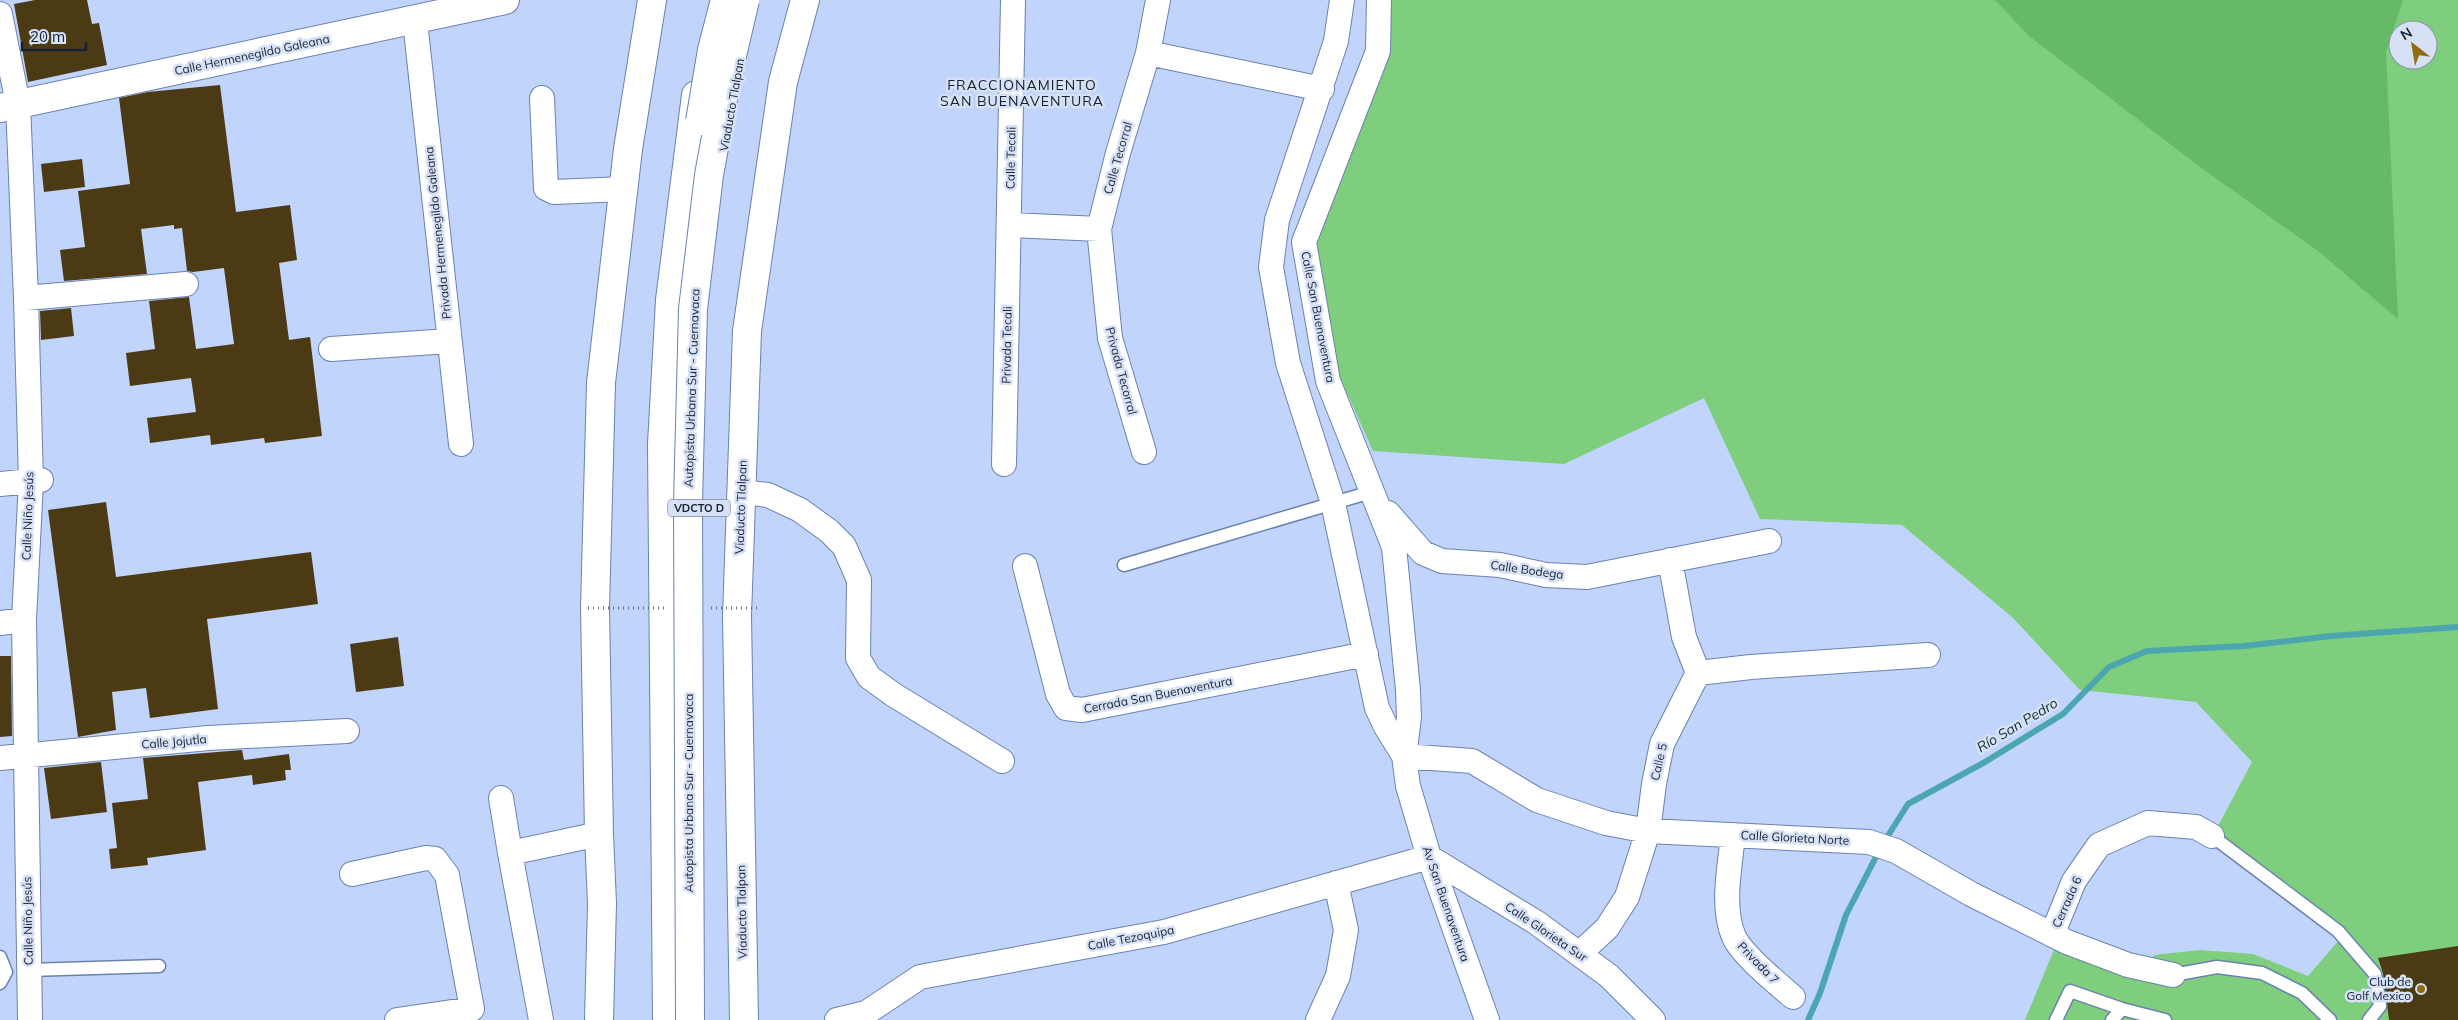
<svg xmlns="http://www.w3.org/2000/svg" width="2458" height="1020" font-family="Mulish,sans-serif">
  <rect width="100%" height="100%" fill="#c0d4fc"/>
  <!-- green -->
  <path fill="#7ece7d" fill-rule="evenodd" d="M1383,0h1075v1020h-433l30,-73 83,32 16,-24 46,-5 53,4 55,22 32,-37 -131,-96 43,-81 -56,-60 -116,-12 -68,-73 -110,-92 -142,-6 -56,-121 -140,66 -191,-13 -34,-76 -27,-155zM2398,30h30v30h-30z"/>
  <!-- forest -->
  <path fill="#66ba65" d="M1995,0h408l-17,52 12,267 -80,-68 -118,-84 -171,-131z"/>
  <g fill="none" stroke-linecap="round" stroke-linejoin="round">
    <!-- stream -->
    <path stroke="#4ba6af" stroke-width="6" d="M1884,842l24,-38 77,-42 78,-48 46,-47 38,-16 97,-5 87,-10 127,-9
      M1808,1020l12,-27 26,-78 33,-64"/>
  </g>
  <!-- building -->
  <path fill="#4c3a15" d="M35,0h52l5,24 7,-1 8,42 -79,17 -14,-78z
    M220,85l16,127 54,-7 7,55 -18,3 10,77 21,-3 12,99 -57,7 -1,-5 -53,7 -1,-10 -60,8 -3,-25 49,-6 -5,-34 -61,8 -4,-33 29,-4 -6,-48 40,-4 7,52 38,-5 -10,-76 -31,4 -6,-1 -5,-43 -8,1v-4l-33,4 6,45 -83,7 -4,-31 25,-3 -7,-56 52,-7 -11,-86 29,-6z
    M82,159l3,28 -41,5 -3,-28z
    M71,308l3,28 -33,4 -1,-29z
    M106,502l10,75 195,-25 7,52 -111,15 11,90 -68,9 -4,-30 -34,4 4,38 -38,7 -30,-227z
    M398,637l6,49 -48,6 -6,-48z
    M0,656h11l1,80 -12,1z
    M242,750l2,10 45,-6 2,16h-6l1,10 -33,5 -1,-10 -54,7 8,68 -59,8 1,7 -37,4 -2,-20 8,-1 -5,-45 36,-4 -5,-41z
    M101,762l6,50 -56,7 -7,-51z
    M2458,946v74h-69l-6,-47 -5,-15z"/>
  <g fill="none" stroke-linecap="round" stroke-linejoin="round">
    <defs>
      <path id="service" d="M1124,565l247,-73
        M2212,836l126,95 37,43 5,32 -11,14
        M0,957l6,15 -6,11
        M29,970l130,-4
        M2173,975l44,-8 45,6 40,20 28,27
        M2056,1020l14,-29 52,18 43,11
        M2112,1020l10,-11"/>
      <path id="minor" d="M1342,0l-6,41 -59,179 -6,47 17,96 45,140 44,205 9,19 18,29
        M1379,0l-1,51 -74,191 24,139 66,166 14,143 1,28 -5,38 4,30 21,71 58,163
        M0,14l18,90 8,194 5,183 -7,139 6,400
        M415,21l46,423
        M1148,53l174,36
        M542,98l4,90 8,4 70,-3
        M1010,225l89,4
        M26,298l160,-14
        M331,349l118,-8
        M1144,452l-34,-114 -11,-109 19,-76 30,-100 10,-53
        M1004,464l9,-464
        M0,484l41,-4
        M742,492l26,3 32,15 29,21 15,15 15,34 -1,78 11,19 25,18 108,66
        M1388,513l35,40 19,8 58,4 46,10 41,2 182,-36
        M1025,566l33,128 8,14 16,2 284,-56
        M0,623l24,-3
        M1698,673l53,-6 177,-12
        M1404,756l68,5 65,39 69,23 42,8 221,11 27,9 75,43 96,48 61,23 45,10
        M0,758l208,-20 139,-7
        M501,798l9,55
        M1733,835c-3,32 -12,72 1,102 8,18 44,47 59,60
        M352,874l74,-16 9,1 12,16 25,134 -75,11
        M2052,935l22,-54 25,-36 49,-22 48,4 16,9
        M1579,954l28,-26 20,-31 21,-66 6,-47 8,-40 36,-71 -14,-36 -14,-77
        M541,1020l-31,-167 89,-19
        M837,1020l29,-7 54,-36 244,-45 265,-75 108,66 72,53 44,44
        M1318,1020l20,-44 8,-46 -10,-47"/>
      <path id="tertiary" d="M0,108l505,-108"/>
      <path id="secondary" d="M599,1020l3,-116 -3,-70 -4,-226 6,-225 27,-234 24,-149
        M744,1020l-7,-404 10,-285 36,-249 22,-82"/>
      <path id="motorway" d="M667,1020l-5,-576 8,-144 26,-205"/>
    </defs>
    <!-- service casing -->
    <use href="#service" stroke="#6b82af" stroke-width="15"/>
    <!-- minor casing -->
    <use href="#minor" stroke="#6b82af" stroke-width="26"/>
    <!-- tertiary casing -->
    <use href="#tertiary" stroke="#6b82af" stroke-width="30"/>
    <!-- secondary casing -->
    <use href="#secondary" stroke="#6b82af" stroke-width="30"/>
    <!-- motorway casing -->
    <use href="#motorway" stroke="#6b82af" stroke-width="30"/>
    <!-- service -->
    <use href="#service" stroke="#fff" stroke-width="12"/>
    <!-- minor -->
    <use href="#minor" stroke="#fff" stroke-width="24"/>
    <!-- tertiary -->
    <use href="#tertiary" stroke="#fff" stroke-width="28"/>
    <!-- secondary -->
    <use href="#secondary" stroke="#fff" stroke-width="28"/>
    <!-- motorway -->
    <use href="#motorway" stroke="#fff" stroke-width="28"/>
    <defs>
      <path id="motorway-bridge" d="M700,121l12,-71 13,-50
        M690,1020l-2,-517 5,-194 16,-134 18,-98 18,-77"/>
    </defs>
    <!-- motorway-bridge casing -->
    <use href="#motorway-bridge" stroke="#6b82af" stroke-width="30" stroke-linecap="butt"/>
    <!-- path-bridge -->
    <path stroke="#667491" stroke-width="3" stroke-dasharray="1 4" stroke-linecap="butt" d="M588,608h77
      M711,608h47"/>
    <!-- motorway-bridge -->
    <use href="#motorway-bridge" stroke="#fff" stroke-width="28"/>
  </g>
  <!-- markers -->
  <circle fill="#916c13" stroke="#d7e1f5" stroke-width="2" cx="2421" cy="989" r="5"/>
  <g text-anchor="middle" stroke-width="5" stroke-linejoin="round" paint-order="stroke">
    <!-- shield labels -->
    <rect fill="#d7e1f5" stroke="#515b6e" stroke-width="1" x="668" y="499.5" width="62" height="17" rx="4"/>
    <g font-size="11" font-weight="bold" fill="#182134">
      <text x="699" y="512">VDCTO D</text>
    </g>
    <!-- street labels -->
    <g font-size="12" fill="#182134" stroke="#d7e1f5">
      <text transform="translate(252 55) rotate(-12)" y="4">Calle Hermenegildo Galeana</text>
      <text transform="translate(732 105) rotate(-80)" y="4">Viaducto Tlalpan</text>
      <text transform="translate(1011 158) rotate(-89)" y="4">Calle Tecali</text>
      <text transform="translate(1118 158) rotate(-74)" y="4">Calle Tecorral</text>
      <text transform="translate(438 233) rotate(-96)" y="4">Privada Hermenegildo Galeana</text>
      <text transform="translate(1318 317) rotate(79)" y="4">Calle San Buenaventura</text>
      <text transform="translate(1007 345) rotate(-89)" y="4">Privada Tecali</text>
      <text transform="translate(1121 371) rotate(75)" y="4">Privada Tecorral</text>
      <text transform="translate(692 388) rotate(-88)" y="4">Autopista Urbana Sur - Cuernavaca</text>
      <text transform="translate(741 507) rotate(-88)" y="4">Viaducto Tlalpan</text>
      <text transform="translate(28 516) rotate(-88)" y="4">Calle Niño Jesús</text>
      <text transform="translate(1527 570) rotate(8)" y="4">Calle Bodega</text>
      <text transform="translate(1158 695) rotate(-11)" y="4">Cerrada San Buenaventura</text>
      <text transform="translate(174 742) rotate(-5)" y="4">Calle Jojutla</text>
      <text transform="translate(1659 762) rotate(-77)" y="4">Calle 5</text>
      <text transform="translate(689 793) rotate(-90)" y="4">Autopista Urbana Sur - Cuernavaca</text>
      <text transform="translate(1795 838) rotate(3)" y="4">Calle Glorieta Norte</text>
      <text transform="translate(2067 902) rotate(-66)" y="4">Cerrada 6</text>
      <text transform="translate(1446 904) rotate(71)" y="4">Av San Buenaventura</text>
      <text transform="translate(742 912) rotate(-91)" y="4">Viaducto Tlalpan</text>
      <text transform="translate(28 921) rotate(-91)" y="4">Calle Niño Jesús</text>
      <text transform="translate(1546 932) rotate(34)" y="4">Calle Glorieta Sur</text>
      <text transform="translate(1131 938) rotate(-11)" y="4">Calle Tezoquipa</text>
      <text transform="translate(1758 963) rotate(46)" y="4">Privada 7</text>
    </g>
    <!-- poi labels -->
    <g font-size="12" fill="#182134" stroke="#d7e1f5" text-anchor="end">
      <text x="2411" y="986">Club de<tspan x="2411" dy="14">Golf Mexico</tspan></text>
    </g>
    <!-- neighbourhood labels -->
    <g font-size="14" letter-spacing="1" fill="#182134" stroke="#d7e1f5">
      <text x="1022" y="90">FRACCIONAMIENTO<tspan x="1022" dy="16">SAN BUENAVENTURA</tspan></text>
    </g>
    <!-- water labels -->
    <g font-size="14" font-style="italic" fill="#122f32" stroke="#d7e1f5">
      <text transform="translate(2017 725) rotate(-31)" y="5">Río San Pedro</text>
    </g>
  </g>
  <!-- north arrow -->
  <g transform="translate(2413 45) rotate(329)"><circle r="24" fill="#d7e1f5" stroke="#8b94a8"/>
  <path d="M0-4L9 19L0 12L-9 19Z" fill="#916c13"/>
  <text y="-8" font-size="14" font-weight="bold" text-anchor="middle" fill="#182134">N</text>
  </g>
  <!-- scale -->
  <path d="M22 42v8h64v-8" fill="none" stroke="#182134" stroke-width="2.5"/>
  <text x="30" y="42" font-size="15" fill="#182134" stroke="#d7e1f5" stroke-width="4" paint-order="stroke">20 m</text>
</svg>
